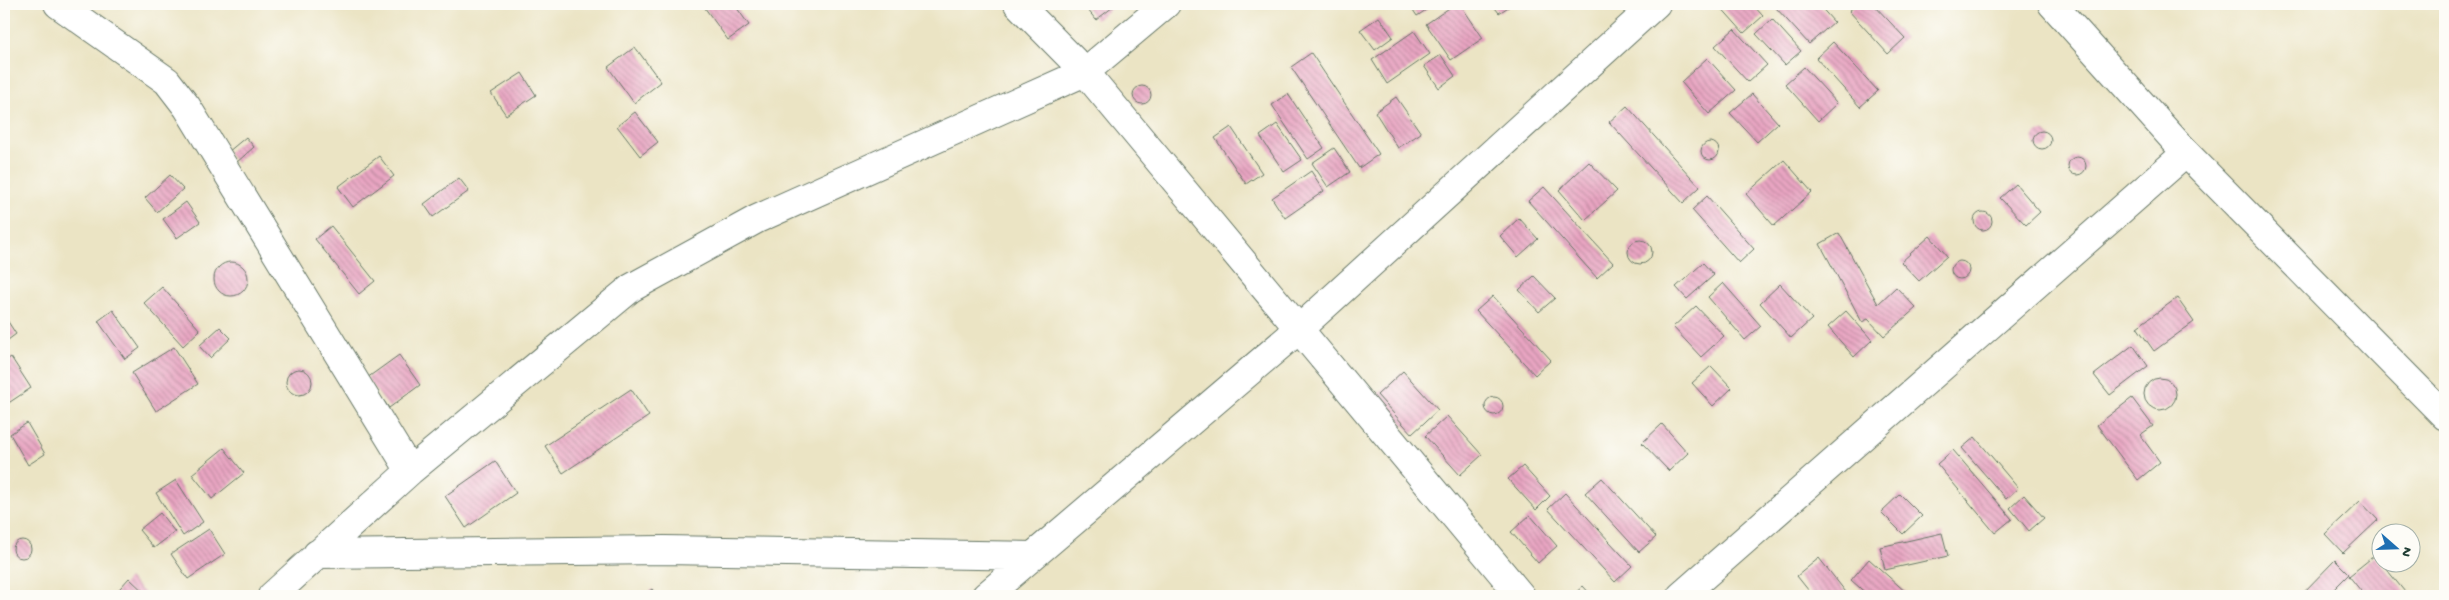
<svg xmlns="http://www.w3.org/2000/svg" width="2449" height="600" font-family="'Gochi Hand',sans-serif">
  <defs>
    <pattern id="building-back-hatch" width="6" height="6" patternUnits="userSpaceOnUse" patternTransform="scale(1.25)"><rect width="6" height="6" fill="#e9a5c2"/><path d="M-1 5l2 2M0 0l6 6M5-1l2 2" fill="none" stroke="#bc889e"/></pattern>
  </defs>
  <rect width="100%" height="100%" fill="#fdfcf7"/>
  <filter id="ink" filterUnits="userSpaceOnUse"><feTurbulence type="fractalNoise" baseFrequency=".02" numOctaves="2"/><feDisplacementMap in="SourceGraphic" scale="10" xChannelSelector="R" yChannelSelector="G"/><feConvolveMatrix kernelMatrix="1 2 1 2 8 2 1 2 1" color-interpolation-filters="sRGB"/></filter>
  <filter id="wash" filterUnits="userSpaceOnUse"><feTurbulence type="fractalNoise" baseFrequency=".0096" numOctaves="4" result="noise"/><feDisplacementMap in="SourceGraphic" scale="20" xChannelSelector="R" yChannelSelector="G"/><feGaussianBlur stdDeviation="1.12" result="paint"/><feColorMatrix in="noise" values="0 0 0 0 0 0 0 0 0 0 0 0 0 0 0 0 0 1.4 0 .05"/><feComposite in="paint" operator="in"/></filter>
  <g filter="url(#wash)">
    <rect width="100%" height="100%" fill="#ebe4c4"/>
    <g id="blocks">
      <!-- building -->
      <path fill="url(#building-back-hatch)" d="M702,4h32l15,21 -21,15z
        M1083,4h34l-21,16z
        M1409,4h26l-18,12z
        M1455,4h5l23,34 -32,22 -25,-36z
        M1492,4h21l-14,9z
        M1718,4h34l11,12 -19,17z
        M1780,4h38l16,18 -25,22 -33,-36z
        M1857,4h16l32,34 -17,16 -39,-43z
        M1379,17l14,20 -18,13 -15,-20z
        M1772,19l29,32 -16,14 -29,-31z
        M1734,29l33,36 -19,17 -33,-36z
        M1414,31l16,23 -43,30 -15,-24z
        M1833,42l45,49 -18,16 -44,-49z
        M635,47l26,35 -27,21 -26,-36z
        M1311,53l68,101 -20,14 -68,-101z
        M1441,55l14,21 -16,12 -15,-22z
        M1707,58l29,32 -27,24 -28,-32z
        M1804,67l33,36 -19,18 -33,-37z
        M522,73l14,22 -30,20 -15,-22z
        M1133 95a9 9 0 1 1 18 0a9 9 0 1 1-18 0Z
        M1288,94l36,54 -16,11 -36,-54z
        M1752,94l26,29 -21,19 -27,-29z
        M1396,97l25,36 -23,15 -23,-36z
        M1627,106l73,81 -17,16 -74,-81z
        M635,112l23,30 -18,14 -23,-30z
        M1277,124l25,36 -18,12 -24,-36z
        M1231,127l31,46 -16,11 -31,-46z
        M2033 140a9 9 0 1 1 18 0a9 9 0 1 1-18 0Z
        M246,137l8,10 -18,16 -8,-11z
        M1701 151a9 9 0 1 1 18 0a9 9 0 1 1-18 0Z
        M1334,148l16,24 -22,15 -16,-24z
        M379,156l15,20 -41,31 -15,-20z
        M2068 166a9 9 0 1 1 18 0a9 9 0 1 1-18 0Z
        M1784,160l28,32 -38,34 -28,-32z
        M1589,162l28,29 -32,29 -26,-30z
        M1311,171l13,20 -39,27 -13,-20z
        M170,175l13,14 -26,23 -12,-14z
        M459,178l10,13 -36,26 -9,-13z
        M2016,184l24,28 -14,13 -26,-27z
        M1544,187l69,76 -16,15 -69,-77z
        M1707,196l47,53 -15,14 -47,-53z
        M186,202l14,20 -23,16 -14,-19z
        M1974 221a9 9 0 1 1 18 0a9 9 0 1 1-18 0Z
        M1519,218l19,21 -20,18 -18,-21z
        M331,226l44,55 -16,13 -44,-55z
        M1839,233l39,71 18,-17 20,21 -32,28 -16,-17 -6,3 -42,-78z
        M1930,236l17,20 -28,25 -18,-19z
        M1628 252a12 12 0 1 1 24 0a12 12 0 1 1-24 0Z
        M1951 270a9 9 0 1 1 18 0a9 9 0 1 1-18 0Z
        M214 279a17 17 0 1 1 34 0a17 17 0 1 1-34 0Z
        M1703,263l11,12 -27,24 -11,-12z
        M1534,276l21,22 -16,14 -20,-22z
        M1723,283l38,43 -16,14 -37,-43z
        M1780,284l32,35 -21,19 -31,-35z
        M162,287l38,43 -17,16 -39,-43z
        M1493,296l58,64 -16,15 -59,-64z
        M2177,298l17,24 -40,29 -17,-24z
        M1696,306l28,30 -23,21 -28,-30z
        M113,310l27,38 -15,11 -27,-38z
        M1846,311l26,29 -18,17 -26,-30z
        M5,317l11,17 -12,9v-25z
        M220,327l11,11 -21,20 -11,-12z
        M2133,345l15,21 -38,29 -16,-20z
        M174,347l24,37 -42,27 -24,-38z
        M399,355l21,30 -31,23 -22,-30z
        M11,357l20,31 -27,18v-44z
        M1711,366l21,22 -19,18 -21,-23z
        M286 382a13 13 0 1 1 26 0a13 13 0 1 1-26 0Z
        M1403,371l35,39 -26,24 -35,-39z
        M2144 394a16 16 0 1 1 32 0a16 16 0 1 1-32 0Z
        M631,389l18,27 -86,57 -18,-27z
        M1485 406a9 9 0 1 1 18 0a9 9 0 1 1-18 0Z
        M2132,398l21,28 -13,9 20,27 -22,18 -41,-55z
        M1447,416l35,39 -22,20 -35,-39z
        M27,423l18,31 -17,11 -18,-31z
        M1662,424l26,29 -19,18 -27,-28z
        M1975,437l43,51 -12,11 -44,-51z
        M224,448l20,25 -32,26 -20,-25z
        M1953,450l59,69 -17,14 -58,-69z
        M495,461l21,32 -50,35 -21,-32z
        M1523,466l27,30 -14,14 -28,-31z
        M1602,478l54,59 -17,15 -54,-59z
        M176,480l27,42 -20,14 -27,-43z
        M1565,493l67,73 -17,16 -67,-73z
        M1900,494l22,22 -19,18 -22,-22z
        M2024,495l20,23 -15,13 -19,-23z
        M2360,501l18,19 -35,33 -18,-19z
        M160,513l15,19 -21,16 -15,-18z
        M1530,515l27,31 -19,17 -27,-31z
        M209,529l16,25 -37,25 -17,-25z
        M1942,533l6,23 -63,14 -5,-23z
        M13 549a9 9 0 1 1 18 0a9 9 0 1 1-18 0Z
        M2375,555l30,37 -6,4h-34l-16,-20z
        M1819,558l30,38h-36l-16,-20z
        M1869,559l39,35 -2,2h-37l-18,-16z
        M2335,560l14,14 -22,22h-27z
        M129,578l19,18h-35z
        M1583,586l9,10h-20z
        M652,589l5,7h-14z"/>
    </g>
  </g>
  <g filter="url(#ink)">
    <use href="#blocks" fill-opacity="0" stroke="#676" stroke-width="1"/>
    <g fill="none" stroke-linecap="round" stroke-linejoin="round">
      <defs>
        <path id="minor" d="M58,4l109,77 20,26 223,364
          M1018,4l67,68 436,524
          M2052,4l134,149 259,263
          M317,554l347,-4 369,6
          M272,596l138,-125 221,-183 126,-69 328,-147 81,-68
          M986,596l312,-266 358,-326
          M1681,596l505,-443"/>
      </defs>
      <!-- minor casing -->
      <use href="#minor" stroke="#676" stroke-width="30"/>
      <!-- minor -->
      <use href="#minor" stroke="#fff" stroke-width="28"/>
    </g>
  </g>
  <!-- margin -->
  <rect width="2449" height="600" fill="none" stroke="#fdfcf7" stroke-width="20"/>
  <!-- north arrow -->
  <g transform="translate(2396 548) rotate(110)"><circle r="24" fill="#fdfcf7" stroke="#a4b0a9"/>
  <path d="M0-4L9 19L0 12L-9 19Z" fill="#1f6fb2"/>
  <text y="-8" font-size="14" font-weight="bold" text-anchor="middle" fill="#1f3d34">N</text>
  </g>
</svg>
